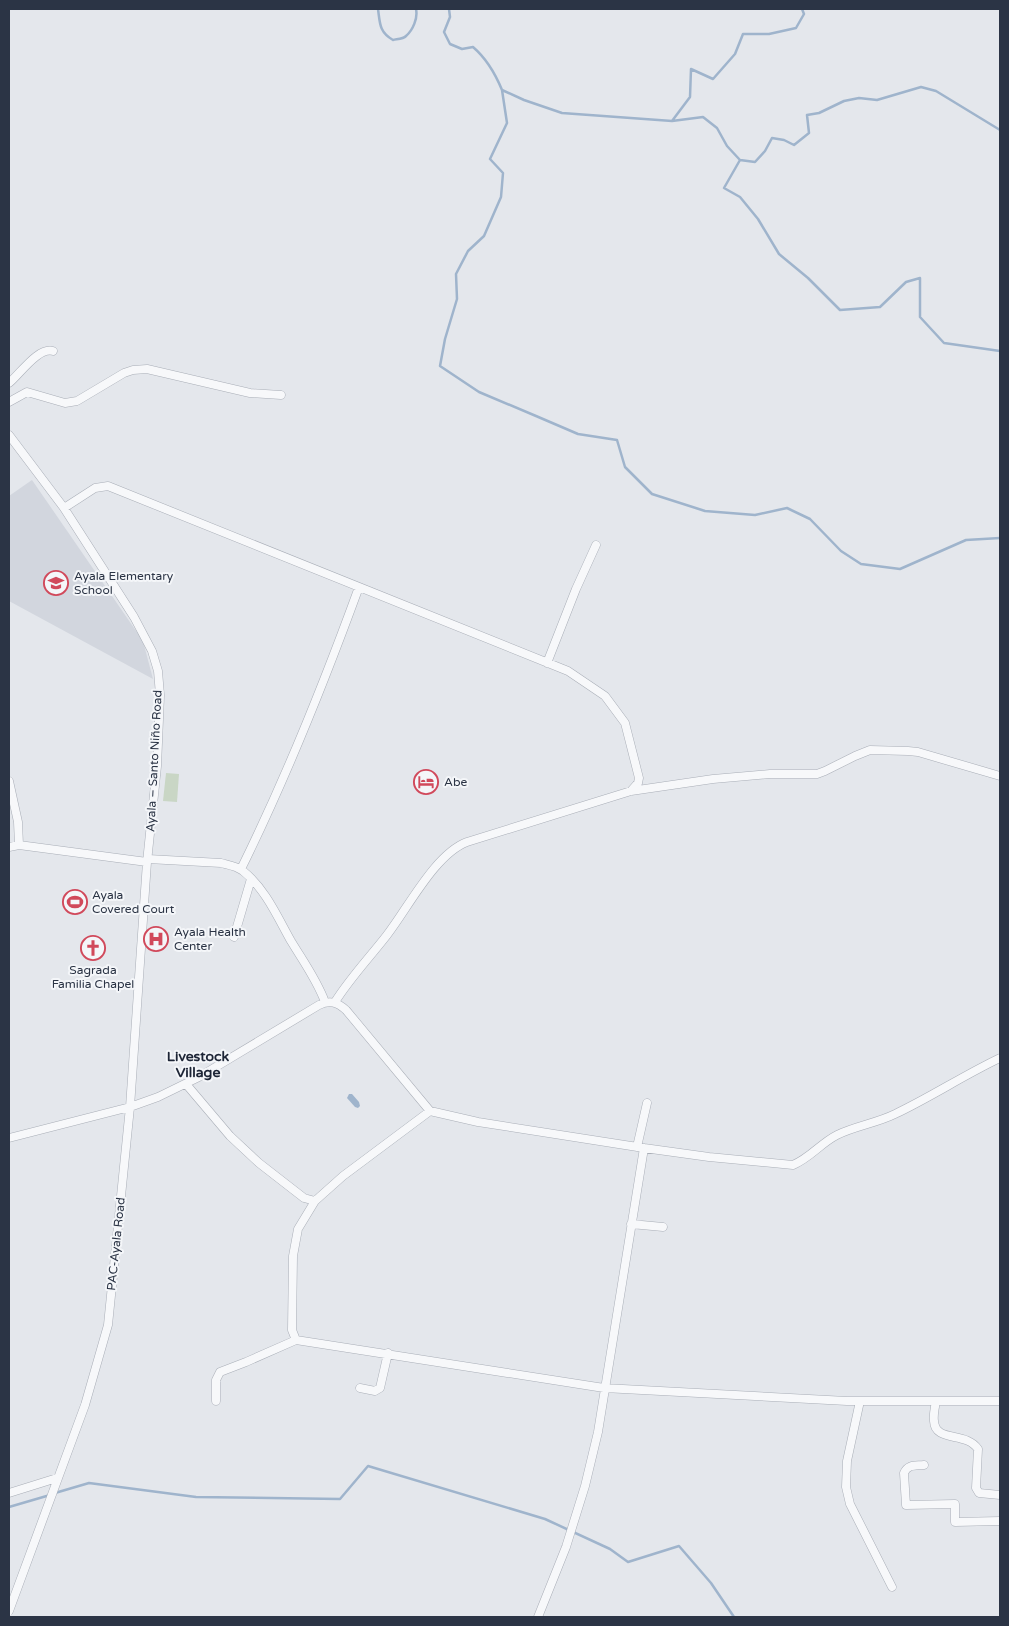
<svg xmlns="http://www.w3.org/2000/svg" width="1009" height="1626" font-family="'Varela Round',sans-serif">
  <rect width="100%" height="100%" fill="#e4e7ec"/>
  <!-- built -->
  <path fill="#d2d6de" d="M32,480l111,161 10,38 -144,-78v-105z"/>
  <!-- green -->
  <path fill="#c9d6c5" d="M166,773l13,1 -2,28 -14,-1z"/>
  <!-- water -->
  <path fill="#9fb4cc" d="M349,1094h3l7,8 1,4 -2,2 -3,-1 -8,-9z"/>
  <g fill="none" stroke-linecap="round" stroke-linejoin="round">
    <!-- stream -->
    <path stroke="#9fb4cc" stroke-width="2.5" d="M378,9c2,14 1,23 15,31 4,-1 10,-1 13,-4 7,-6 12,-18 10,-27
      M449,9l1,8 -6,15 6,12 12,5 11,-2c14,12 22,26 29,43l22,10 38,13 110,8 31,-4 14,11 10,18 13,14 15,2 10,-11 7,-13 12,2 10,5 15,-12 -2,-18 12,-2 25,-12 15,-3 18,2 44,-13 15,4 64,39
      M502,90l5,33 -17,36 13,14 -2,24 -17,39 -16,15 -12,23 1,25 -12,40 -5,27 39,26 57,24 42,18 39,6 8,27 27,27 53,17 50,4 32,-7 23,11 31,32 20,13 39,5 66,-29 34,-2
      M672,121l18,-24 1,-28 22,10 22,-25 8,-20h26l27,-6 8,-14 -2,-5
      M740,160l-16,28 16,9 18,22 21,35 29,24 32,32 40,-3 26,-25 14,-4v39l24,26 56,8
      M55,1493l34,-10 107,14 144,2 28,-33 177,53 65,30 18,13 51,-16 32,37 23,34
      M9,1507l41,-12"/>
    <defs>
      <path id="minor" d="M9,383c11,-9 29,-36 44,-32
        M9,402l18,-10 38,11 12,-2 47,-28 9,-3 14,-1 103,24 31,2
        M9,435l55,73 70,109 18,34 6,20 2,24 -3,71 -10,96 -17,245 -22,218 -23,80 -76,206
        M64,508l31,-20 13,-2 460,185 37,25 20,27 14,55 -1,5 -7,8
        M547,663l29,-74 20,-44
        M9,781l9,41 1,23
        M9,847l10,-2 128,17
        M148,859l73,4c8,2 16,3 22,8 22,17 35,47 48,70 12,20 26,39 34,61
        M241,869c45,-91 83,-186 118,-282
        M234,937l17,-58
        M335,1002c15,-24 35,-45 52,-67 21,-27 48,-81 80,-93l164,-51 82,-12 57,-5h47l8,-3 30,-15 15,-6 38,1 10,1 82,24
        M186,1084l44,52 29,27 45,35 11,3
        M430,1111l-87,65 -28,25 -17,28 -5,27 -1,74 4,10 308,48 243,13h153
        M9,1138l121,-31 28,-10 41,-20 120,-72c11,-5 18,-3 27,5l84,101 48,11 166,26 -46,284 -13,54 -19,61 -28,70
        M637,1147l10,-44
        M644,1148l65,9 84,8c17,-7 28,-22 44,-30 18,-9 40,-12 58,-21 36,-17 69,-39 105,-56
        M631,1224l32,3
        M360,1388l15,3 5,-3 8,-35
        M216,1401v-21l4,-8 26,-10 50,-22
        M860,1401l-13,60 -1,26 4,17 42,83
        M936,1401c-1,6 -3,14 -2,20 1,22 32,10 44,28l-2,39 3,5 21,2
        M924,1465c-9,1 -16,-1 -20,8l2,32 49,-1v18l45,-1
        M9,1493l48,-15"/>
    </defs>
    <!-- minor casing -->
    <use href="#minor" stroke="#a9aeb7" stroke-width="9"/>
    <!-- minor -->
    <use href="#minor" stroke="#f7f8fa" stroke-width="8"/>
  </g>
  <!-- icons -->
  <defs>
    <symbol id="school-ring" viewBox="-11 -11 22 22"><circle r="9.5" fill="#f4f6f9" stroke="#d1495b" stroke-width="1.5"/><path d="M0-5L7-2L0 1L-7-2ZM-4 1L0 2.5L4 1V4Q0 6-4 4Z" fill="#d1495b"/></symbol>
    <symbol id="hotel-ring" viewBox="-11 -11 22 22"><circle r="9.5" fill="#f4f6f9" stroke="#d1495b" stroke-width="1.5"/><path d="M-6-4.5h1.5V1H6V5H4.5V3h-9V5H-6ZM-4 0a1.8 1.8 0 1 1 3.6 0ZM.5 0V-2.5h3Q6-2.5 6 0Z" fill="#d1495b"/></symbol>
    <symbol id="stadium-ring" viewBox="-11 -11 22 22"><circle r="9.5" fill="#f4f6f9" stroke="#d1495b" stroke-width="1.5"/><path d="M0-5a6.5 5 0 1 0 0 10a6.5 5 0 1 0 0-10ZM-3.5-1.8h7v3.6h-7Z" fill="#d1495b"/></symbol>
    <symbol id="hospital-ring" viewBox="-11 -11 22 22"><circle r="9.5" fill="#f4f6f9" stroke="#d1495b" stroke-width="1.5"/><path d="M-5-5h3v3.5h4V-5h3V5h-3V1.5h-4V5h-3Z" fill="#d1495b"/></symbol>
    <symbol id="church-ring" viewBox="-11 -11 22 22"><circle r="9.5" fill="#f4f6f9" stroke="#d1495b" stroke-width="1.5"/><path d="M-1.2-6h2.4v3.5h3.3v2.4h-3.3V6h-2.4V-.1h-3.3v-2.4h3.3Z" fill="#d1495b"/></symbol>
  </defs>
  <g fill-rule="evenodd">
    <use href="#school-ring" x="42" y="569" width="28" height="28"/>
    <use href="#hotel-ring" x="412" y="768" width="28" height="28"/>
    <use href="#stadium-ring" x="61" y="888" width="28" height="28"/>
    <use href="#hospital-ring" x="142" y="925" width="28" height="28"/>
    <use href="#church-ring" x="79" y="934" width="28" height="28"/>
  </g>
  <g text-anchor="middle" stroke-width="4" stroke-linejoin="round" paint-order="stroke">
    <!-- poi labels -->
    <g font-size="12" fill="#2b3445" stroke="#f4f6f9" text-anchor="start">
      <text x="74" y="580">Ayala Elementary<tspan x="74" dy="14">School</tspan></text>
      <text x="444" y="786">Abe</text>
      <text x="92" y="899">Ayala<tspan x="92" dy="14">Covered Court</tspan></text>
      <text x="174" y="936">Ayala Health<tspan x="174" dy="14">Center</tspan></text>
      <text x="93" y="974" text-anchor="middle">Sagrada<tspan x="93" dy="14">Familia Chapel</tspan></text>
    </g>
    <!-- street labels -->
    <g font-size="12" fill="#2b3445" stroke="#f4f6f9">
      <text transform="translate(154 761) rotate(-87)" y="4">Ayala – Santo Niño Road</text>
      <text transform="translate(116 1244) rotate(-84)" y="4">PAC-Ayala Road</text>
    </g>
    <!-- neighbourhood labels -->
    <g font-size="14" font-weight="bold" fill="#1d2536" stroke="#f4f6f9">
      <text x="198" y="1061">Livestock<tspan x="198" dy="16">Village</tspan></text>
    </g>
  </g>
  <!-- border -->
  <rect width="1009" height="1626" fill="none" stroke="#2b3445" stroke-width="20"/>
</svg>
